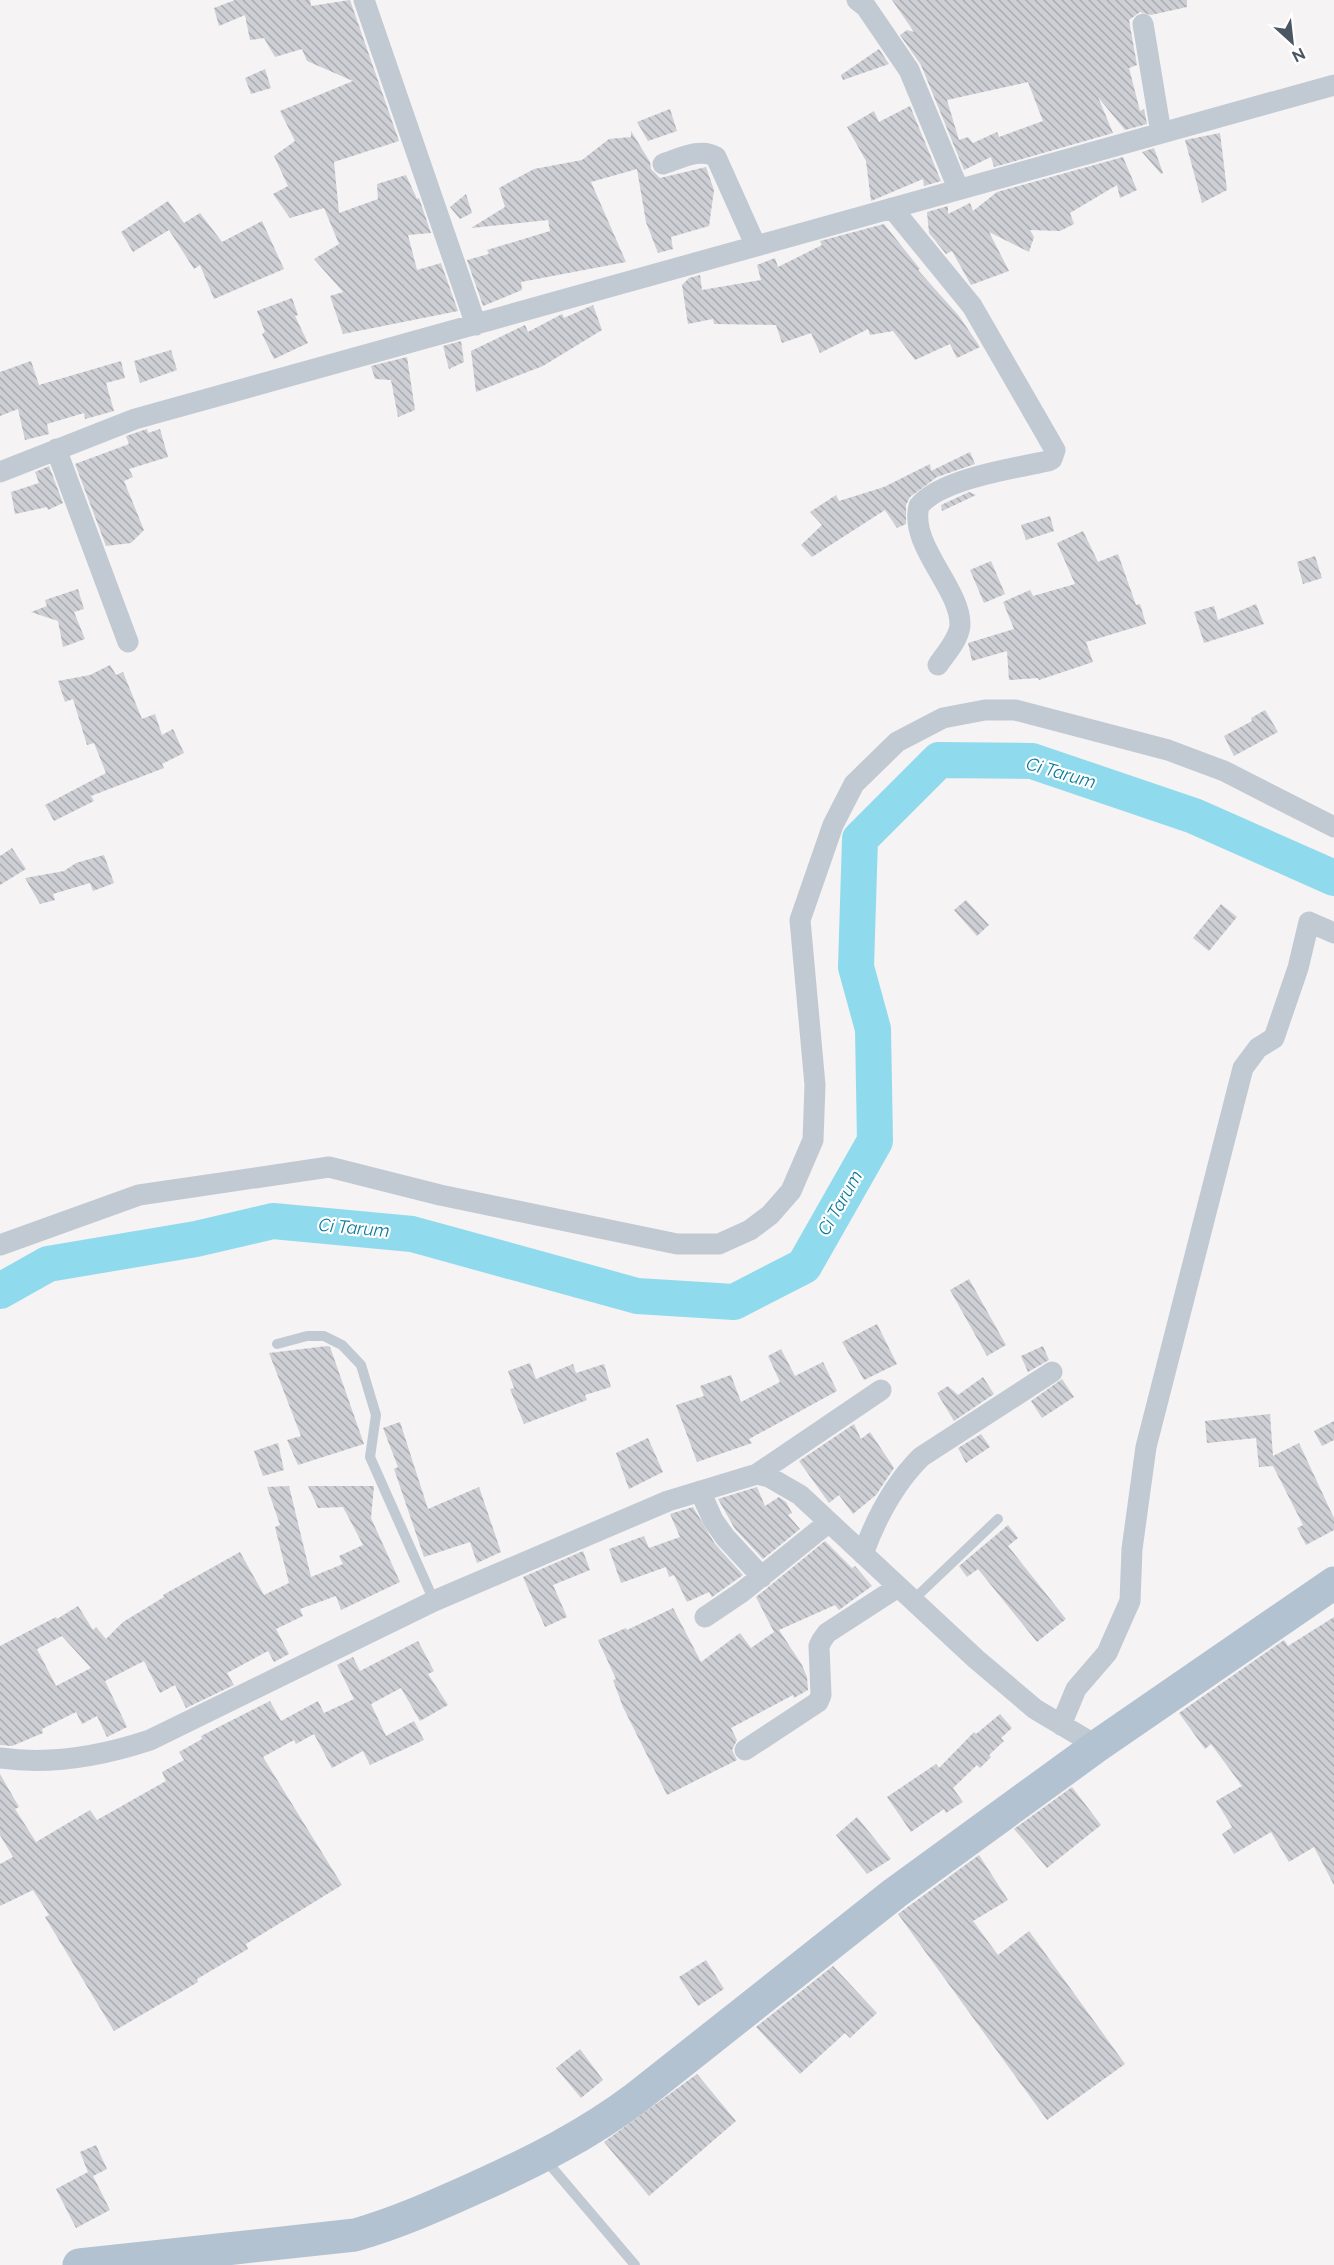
<svg xmlns="http://www.w3.org/2000/svg" width="1334" height="2265" font-family="Raleway,sans-serif">
  <defs>
    <pattern id="building-back-hatch" width="6" height="6" patternUnits="userSpaceOnUse" patternTransform="scale(1.5)"><rect width="6" height="6" fill="#cdcfd5"/><path d="M-1 5l2 2M0 0l6 6M5-1l2 2" fill="none" stroke="#a8abb0"/></pattern>
  </defs>
  <rect width="100%" height="100%" fill="#f5f3f3"/>
  <g fill="none" stroke-linecap="round" stroke-linejoin="round">
    <!-- river -->
    <path stroke="#90daee" stroke-width="36" d="M0,1291l48,-27 148,-25 77,-18 139,13 225,62 97,6 70,-36 71,-125 -2,-112 -17,-62 4,-128 79,-79 93,1 162,55 140,62"/>
  </g>
  <!-- building -->
  <path fill="url(#building-back-hatch)" fill-rule="evenodd" d="M235,0h75l1,6 39,-6 49,141 -65,21 5,51 39,-14 -1,-15 29,-9 11,24 2,-1 12,35 -23,2 9,35 24,-7 17,48 -115,23 -13,-38 13,-4 -29,-33 25,-15 -15,-36 -34,10 -17,-24 15,-8 -14,-30 21,-15 -15,-30 73,-30 -46,-20 -5,-12 -27,8 -11,-19 -14,2 -5,-25 -26,11 -5,-18z
    M892,0h295v7l-36,8 -11,-3 -11,8 8,45 -8,3 11,43 4,-2 3,15 -22,6 -27,-33 15,36 -119,34 -3,-10 -27,13 -43,-105 -21,-30 7,-5 7,2zM1028,82l15,39 -44,16 -2,-5 -24,11 -5,-6 -9,3 -12,-40z
    M879,49l10,15 -46,16 -2,-5z
    M265,69l6,19 -20,6 -6,-16z
    M910,106l31,75 -17,5 -1,-7 -52,22 -5,-40 -19,-34 27,-16 5,11z
    M670,109l7,22 -29,10 -11,-19z
    M631,131l19,31 1,7 9,9 46,-11 8,23 -5,36 -38,11 2,12 -15,4 -12,-31 -9,-53 -46,13 35,80 -105,20 1,8 -39,16 -16,-46 22,-6 -2,-4 63,-19 -2,-11 -77,8 34,-21 -6,-19 35,-19 48,-9 27,-21 22,-2z
    M1220,133l7,57 -25,13 -17,-63z
    M1154,148l9,25 -2,1 -19,-22z
    M1123,157l14,33 -17,8 -3,-13 -47,28 4,11 -14,7 -30,-1 4,7 -5,15 -40,-20 20,39 -38,14 -19,-34 -6,3 -17,-21 -2,-21 21,-6v8l22,-11 3,8 24,-19z
    M466,194l6,19 -12,6 -10,-12z
    M168,201l16,22 16,-10 22,29 40,-21 22,48 -70,30 -14,-34 -6,4 -25,-39 -36,22 -12,-20z
    M884,224l36,45 -2,1 41,46 21,31 -23,11 -7,-14 -35,16 -22,-29 -23,4 -2,-6 -48,24 -9,-20 -29,10 -6,-18 -62,-1 -1,-5 -25,5 -6,-39 7,-7 11,-3 2,15 59,-10 -4,-15 18,-7 3,9 44,-22 -2,-4z
    M292,298l6,17 -3,1 13,27 -34,16 -12,-25 3,-2 -8,-21z
    M593,305l9,25 -59,36 -67,26 -5,-41 54,-26 3,7 34,-18 2,4z
    M461,341l3,21 -15,7 -6,-23z
    M171,350l6,20 -37,13 -6,-22z
    M407,357l8,53 -17,7 -7,-37 -16,-1 -4,-13z
    M31,361l8,24 82,-24 4,17 -19,5 8,28 -29,8 -1,-6 -37,11 2,10 -24,6 -7,-31 -18,7v-44z
    M147,429l1,4 12,-4 8,28 -39,12 4,8 -9,4 20,49 -13,13 -25,3 -31,-82 54,-20 -3,-8z
    M970,452l5,12 -38,13 -27,20 -4,8v19l-9,4 -12,-18 -73,47 -11,-12 21,-20 -12,-13 26,-17 3,6 45,-14 46,-23 1,7z
    M49,466l14,37 -15,7 -1,-3 -32,7 -4,-22 28,-9 -4,-11z
    M969,492l7,3 -34,16 -1,-6z
    M1050,516l4,15 -28,9 -5,-15z
    M1083,531l15,31 20,-8 18,51 4,-1 6,20 -60,18 7,20 -54,18 -1,-2 -29,2 -2,-29 -35,10 -4,-18 46,-14 -11,-27 27,-12 3,6 42,-12 -18,-41z
    M1315,556l7,22 -19,6 -6,-22z
    M991,561l14,33 -21,9 -14,-33z
    M78,589l6,20 -10,3 11,27 -22,8 -5,-26 -27,-9 16,-6 -2,-6z
    M1256,604l8,20 -60,19 -10,-31 20,-6 4,14z
    M110,665l6,10 7,-3 19,47 13,-5 7,21 11,-6 11,24 -22,11 2,4 -73,28 3,5 -40,20 -9,-16 61,-32 -12,-30 -7,2 -14,-46 -8,3 -7,-21 32,-6z
    M1265,710l13,22 -44,24 -10,-20 28,-15 -1,-3z
    M12,848l14,21 -26,16v-29z
    M104,855l10,28 -21,8 -3,-8 -37,11 2,6 -15,4 -15,-26 39,-7 12,-8z
    M966,900l23,25 -12,11 -23,-26z
    M1221,904l16,13 -28,34 -16,-13z
    M969,1279l37,66 -19,11 -37,-66z
    M877,1324l20,40 -33,16 -22,-38z
    M327,1346l3,1 34,97 -66,21 -11,-25 14,-4 -32,-83z
    M1043,1346l6,14 -21,12 -7,-16z
    M781,1349l14,27 28,-14 14,29 -88,48 3,4 -55,19 -21,-57 28,-9 -4,-10 31,-11 10,27 39,-20 -12,-26z
    M530,1363l6,16 37,-15 3,9 28,-9 7,23 -26,8 2,5 -63,24 -14,-35 4,-1 -6,-17z
    M983,1377l11,17 -40,27 -17,-28 11,-7 10,9z
    M1062,1379l12,18 -32,21 -11,-17z
    M1270,1414l3,42 26,-13 35,75v12l-28,15 -9,-17 6,-3 -30,-59 -14,1 -3,-29 -49,5 -2,-22z
    M1334,1421v19l-12,6 -8,-15z
    M400,1422l28,87 51,-22 22,65 -24,11 -7,-21 -46,15 -30,-88 4,-2 -15,-39z
    M854,1424l7,15 9,-7 24,36 -18,27 -23,19 -14,-19 -10,8 -30,-42z
    M981,1434l9,13 -24,16 -8,-15z
    M648,1438l15,34 -34,17 -13,-36z
    M278,1443l6,27 -21,6 -9,-25z
    M289,1486l22,91 32,-13 -4,-8 24,-11 -20,-38 -25,1 -10,-22h66l-3,32 29,64 -59,28 -5,-14 -36,13 3,7 -27,13 13,25 -15,8 -6,-11 -41,22 7,12 -48,23 -11,-23 -15,8 -16,-32 -39,20 22,46 -20,10 -10,-21 -15,8 -6,-12 -34,17 1,4 -31,13 -12,-1v-99l56,-29 1,2 21,-13 15,24 3,-3 10,12 17,-17 41,-25 -1,-2 77,-43 24,43 25,-12 -14,-56 5,-2 -13,-38zM62,1636l29,32 -35,18 -19,-37z
    M757,1487l8,19 14,-9 7,5 6,11 -4,2 12,14 -37,30 -28,-30 -17,-30z
    M693,1507l22,37 28,31 -31,22 -3,-5 -22,10 -13,-27 -5,2 -3,-10 -45,16 -12,-34 35,-13 5,12 31,-11 -10,-23z
    M1008,1525l10,13 -10,8 58,73 -29,23 -59,-73 -11,8 -8,-11z
    M825,1541l27,27 3,-2 17,20 -33,24 -4,-5 -56,25 23,35 5,12 1,13 -14,8 -1,-3 -62,33 6,12 -5,10 5,10 -70,35 -44,-88 -10,-27 3,-1 -18,-39 28,-12 1,2 46,-22 28,54 39,-29 11,15 23,-16 -18,-35z
    M583,1551l7,19 -37,15 14,32 -22,10 -22,-50z
    M1334,1617v268l-20,-38 -25,15 -18,-30 -37,22 -12,-20 10,-7 -16,-26 26,-15 -31,-42 -6,5 -26,-36 105,-73 4,6z
    M418,1641l16,30 -6,3 20,31 -28,16 -19,-33 -30,16 15,32 28,-15 10,19 -54,25 -7,-14 -31,17 -18,-34 -18,10 -2,-4 -31,17 79,128 -96,59 2,5 -51,30 1,3 -84,49 -69,-114 4,-2 -16,-25 -33,16v-42l13,-7 -13,-22v-61l19,33 -4,2 21,33 54,-32 7,10 69,-39 -4,-9 22,-12 -5,-8 23,-13 -1,-3 69,-35 11,20 37,-20 6,12 30,-14 -17,-34 16,-8 7,14z
    M1000,1714l12,14 -11,10 3,3 -15,14 2,2 -11,11 -3,-3 -24,23 10,14 -17,11 -2,-4 -33,23 -24,-35 49,-33 3,4 35,-36 2,2z
    M1072,1787l29,38 -54,43 -33,-39z
    M857,1817l34,42 -24,15 -31,-39z
    M979,1855l29,45 -35,21 25,34 31,-24 96,133 -78,56 -149,-206z
    M706,1960l18,29 -26,17 -19,-29z
    M833,1966l44,47 -27,25 -5,-5 -45,41 -44,-47z
    M580,2049l23,31 -22,18 -25,-30z
    M697,2074l39,47 -87,75 -45,-54z
    M96,2145l11,24 -14,7 17,34 -34,18 -20,-39 32,-17 -8,-20z"/>
  <g fill="none" stroke-linecap="round" stroke-linejoin="round">
    <!-- service -->
    <path stroke="#c1cad2" stroke-width="10" d="M277,1344l30,-8h17l18,9 19,20 15,50 -6,42 64,144
      M912,1601l86,-82
      M544,2158l91,107"/>
    <!-- minor -->
    <path stroke="#c1cad2" stroke-width="21" d="M364,0l112,325
      M857,0l9,7 43,63 49,118
      M1143,24l18,109
      M663,164c16,-5 38,-17 53,-7l39,87
      M892,208l80,98 83,144 -3,9 -4,2c-33,7 -108,18 -129,45 -10,39 41,82 41,118 0,14 -14,29 -22,41
      M56,449l72,193
      M0,472l135,-53 1199,-334
      M0,1245l139,-50 190,-28 111,28 237,49h42l31,-14 20,-15 21,-24 22,-51 2,-55 -15,-165 33,-95 21,-41 43,-42 46,-24 42,-8h30l153,40 56,21 110,56
      M757,1474l124,-84
      M700,1491l13,29 12,17 37,40
      M863,1554c13,-36 31,-70 58,-97l131,-85
      M705,1617l37,-25 87,-70
      M1061,1725l15,-36 31,-36 23,-52 2,-52 14,-102 97,-379 15,-20 16,-10 24,-70 11,-46 25,11
      M745,1750l73,-48 3,-7 -2,-49 3,-6 5,-7 71,-46
      M0,1758c50,7 102,-2 150,-18l284,-139 234,-100 89,-27 12,3 31,18 176,164 59,50 62,37"/>
    <!-- primary -->
    <path stroke="#b3c2d1" stroke-width="33" d="M79,2265l276,-30c42,-12 80,-29 120,-47 56,-25 112,-53 161,-90l259,-205 202,-147 237,-163"/>
  </g>
  <g text-anchor="middle" stroke-width="4.5" stroke-linejoin="round" paint-order="stroke">
    <!-- water labels -->
    <g font-size="18" font-style="italic" fill="#0c7c9b" stroke="#fff">
      <text transform="translate(1061 773) rotate(16)" y="6">Ci Tarum</text>
      <text transform="translate(840 1203) rotate(-60)" y="6">Ci Tarum</text>
      <text transform="translate(354 1228) rotate(5)" y="6">Ci Tarum</text>
    </g>
  </g>
  <!-- north arrow -->
  <g transform="translate(1292 42) rotate(153)" stroke="#ffffff" stroke-width="4.5" paint-order="stroke">
  <path d="M0-4.5L10 22L0 15L-10 22Z" fill="#4a5661"/>
  <text y="-9" font-size="16" font-weight="bold" text-anchor="middle" fill="#4a5661">N</text>
  </g>
</svg>
